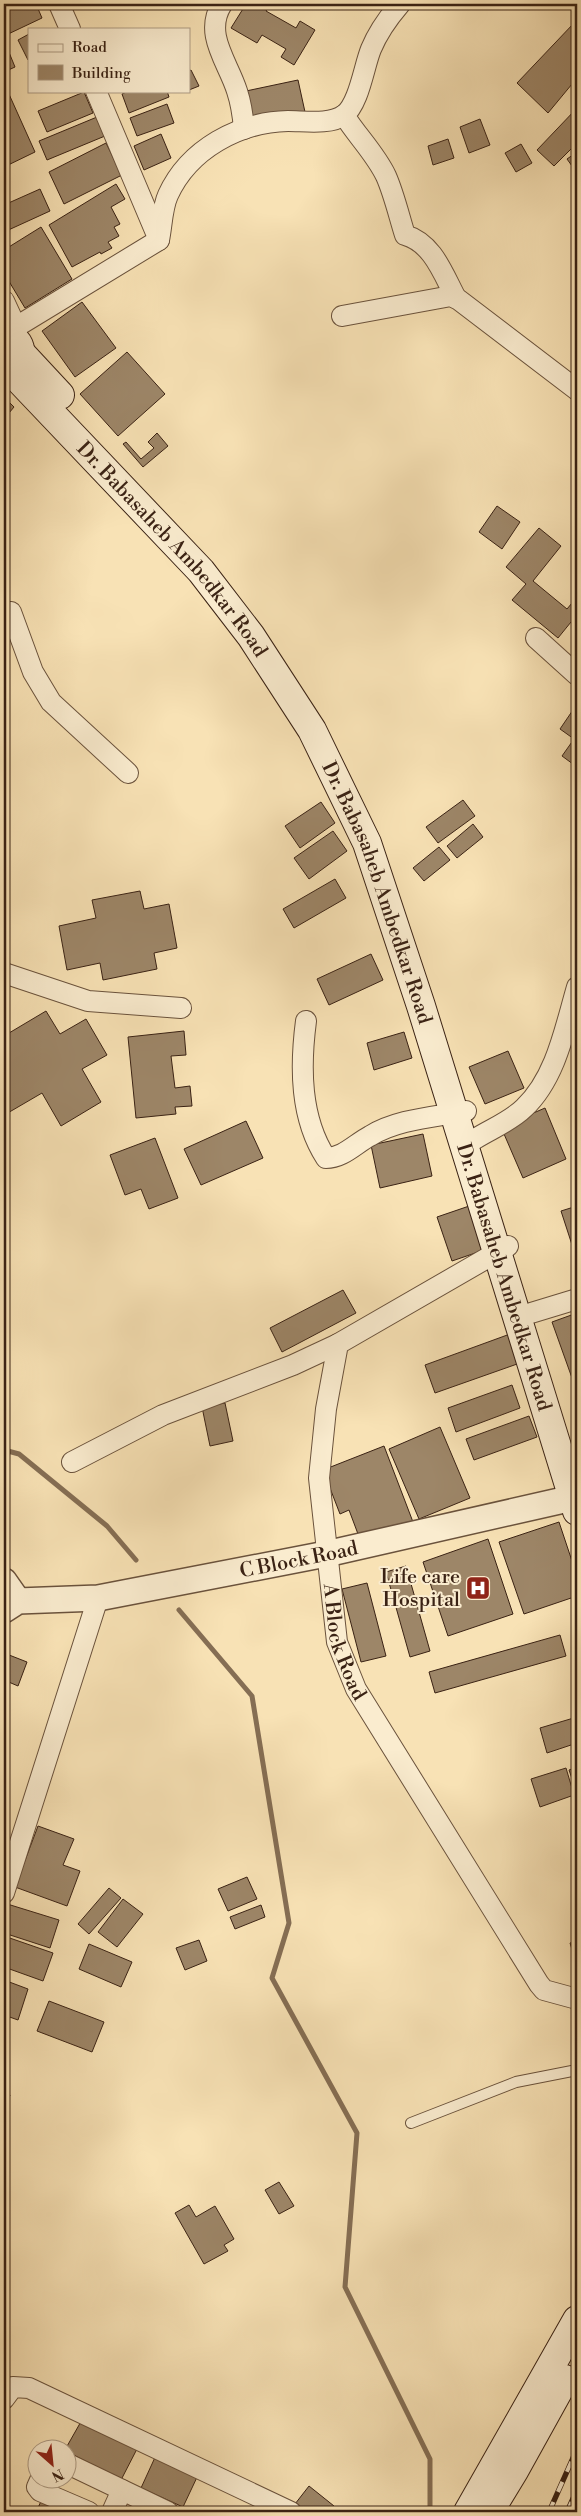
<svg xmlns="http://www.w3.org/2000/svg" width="581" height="2516" font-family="'Libre Bodoni',serif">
  <rect width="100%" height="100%" fill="#f8e2b5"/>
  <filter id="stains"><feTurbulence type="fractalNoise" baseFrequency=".004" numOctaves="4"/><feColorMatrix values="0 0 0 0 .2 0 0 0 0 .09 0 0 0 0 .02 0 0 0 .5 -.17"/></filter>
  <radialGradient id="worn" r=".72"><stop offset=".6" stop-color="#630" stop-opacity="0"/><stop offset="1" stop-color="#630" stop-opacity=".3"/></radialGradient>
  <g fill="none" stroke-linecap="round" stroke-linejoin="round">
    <!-- stream -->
    <path stroke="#856e54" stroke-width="5" d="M4,1450l15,4 88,72 29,34
      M179,1610l73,86 37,227 -17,55 85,155 -12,154 85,172v53"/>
  </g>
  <!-- building -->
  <path fill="#9d8668" stroke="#3a2214" d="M18,4h18l6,14 -38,18v-26z
    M246,4h24l-4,7 30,17 4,-7 15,9 -21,35 -13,-8 5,-8 -24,-14 -5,8 -26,-15z
    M574,23l3,3 -2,10 2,2v40l-29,35 -31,-30z
    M29,34v25l-1,1 -10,-20z
    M6,45l9,22 -11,5v-26z
    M191,70l8,16 -10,4v-19z
    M298,80l7,32 -52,11 -7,-32z
    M4,83l31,69 -31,15z
    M129,91h38l2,6 -40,16 -7,-19z
    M84,92l9,21 -46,19 -9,-21z
    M167,104l7,19 -37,13 -7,-18z
    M577,108v35l-23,23 -17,-16z
    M97,117l8,19 -58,24 -8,-19z
    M480,119l10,26 -21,8 -9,-26z
    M161,134l10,24 -27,12 -10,-24z
    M448,139l6,19 -21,7 -5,-19z
    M106,143l16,32 -58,29 -15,-32z
    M521,144l11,19 -16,9 -11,-19z
    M577,152v21l-10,-14z
    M116,184l9,15 -14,8 9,17 -6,3 5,9 -11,6 4,6 -11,6 -1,-2 -28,15 -23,-42z
    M40,189l10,22 -46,21v-27z
    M41,227l31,52 -47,29 -21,-35v-23z
    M82,302l34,46 -41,29 -33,-46z
    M127,352l38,42 -47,42 -38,-42z
    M4,397l10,10 -10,12z
    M157,433l11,13 -25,21 -20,-23 3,-2 15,17 13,-11 -6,-6z
    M497,506l23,16 -18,27 -23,-17z
    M539,528l22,18 -28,35 34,28 10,-12v31l-6,-6 -13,16 -46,-38 14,-16 -20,-17z
    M577,704v63l-15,-11 12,-17 -14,-10z
    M463,800l12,16 -37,27 -12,-16z
    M321,802l14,21 -35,25 -15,-22z
    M473,824l10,13 -26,21 -10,-12z
    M333,831l14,20 -38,28 -15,-21z
    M439,847l11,13 -26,21 -11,-13z
    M335,879l11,19 -52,30 -11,-19z
    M140,891l4,18 25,-5 8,44 -23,5 3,16 -54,11 -3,-17 -33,7 -8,-44 37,-8 -4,-18z
    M371,954l12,26 -54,25 -12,-26z
    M46,1011l14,23 26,-15 21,36 -25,14 19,33 -40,24 -19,-33 -36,21 -2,-4v-74z
    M184,1031l2,24 -15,1 4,32 15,-2 2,20 -17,1 1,7 -40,4 -8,-81z
    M404,1032l8,26 -38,12 -7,-27z
    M508,1051l16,37 -39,16 -16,-37z
    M545,1108l21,51 -43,19 -22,-51z
    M246,1121l17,37 -62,27 -17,-36z
    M423,1134l9,42 -52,12 -9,-43z
    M155,1138l23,60 -29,11 -8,-20 -16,6 -15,-40z
    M478,1203l15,44 -41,14 -15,-44z
    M577,1206v47l-2,1 -14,-43z
    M343,1290l13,23 -74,39 -12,-24z
    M577,1313v63l-5,2 -20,-56z
    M510,1334l10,29 -85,30 -10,-28z
    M512,1385l8,23 -64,24 -8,-24z
    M225,1403l8,38 -23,5 -8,-39z
    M529,1416l8,21 -63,23 -8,-21z
    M440,1427l30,71 -51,21 -30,-70z
    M384,1446l29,76 -52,20 -12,-32 -9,4 -17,-44z
    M559,1522l18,54v20l-53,18 -25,-72z
    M488,1539l25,75 -65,22 -25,-74z
    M406,1566l24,85 -20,6 -24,-85z
    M367,1583l19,73 -25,6 -19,-73z
    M560,1635l6,21 -131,37 -6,-21z
    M4,1653l23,9 -9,24 -14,-6z
    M577,1717v26l-30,10 -7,-25z
    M577,1767v26l-8,-23z
    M566,1768l8,27 -34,12 -9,-28z
    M38,1826l36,13 -11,26 17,6 -13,35 -52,-19z
    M247,1877l10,22 -29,12 -10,-22z
    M109,1888l12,10 -32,36 -11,-10z
    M123,1899l20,15 -26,33 -19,-15z
    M4,1903l55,17 -9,28 -46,-15z
    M261,1905l4,12 -30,12 -5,-12z
    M4,1936l49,17 -10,28 -39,-14z
    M199,1940l8,21 -22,9 -9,-22z
    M577,1941v25l-7,-23z
    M89,1944l43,18 -11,25 -42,-18z
    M4,1980l24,9 -10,31 -14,-5z
    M49,2001l55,21 -12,30 -55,-21z
    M4,2092l6,3 -6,17z
    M279,2182l15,24 -15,8 -14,-24z
    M189,2205l7,12 19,-11 19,33 -10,6 4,6 -24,13 -29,-51z
    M83,2418l55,29 -17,33 -53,-28 -2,-4z
    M157,2453l42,20 -16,34 -42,-19z
    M309,2486l25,20 -5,6h-24l-10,-8z
    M43,2497l33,15h-40z"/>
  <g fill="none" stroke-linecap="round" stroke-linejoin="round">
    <defs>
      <path id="service" d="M411,2123l105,-41 61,-12"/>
      <g id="minor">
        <path d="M59,4l11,25"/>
        <path d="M222,4c-19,30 6,58 15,87 4,12 6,26 7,38"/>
        <path d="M344,115c13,21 31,38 42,61 8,18 13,40 19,59 28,8 38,39 51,63"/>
        <path d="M159,240c3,-14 3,-32 9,-45 21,-46 71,-73 120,-74 17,0 42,4 56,-6 15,-11 20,-49 27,-66 7,-17 17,-31 29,-45"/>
        <path d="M4,301l12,26 -6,9"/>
        <path d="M342,316l109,-20 8,4 118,90"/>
        <path d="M16,327l143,-87 -63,-149"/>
        <path d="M4,615l7,-3 22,60 18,30 77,71"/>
        <path d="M536,638l41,37"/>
        <path d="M4,973l84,28 93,7"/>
        <path d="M306,1021c-6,46 -6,97 20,137 17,0 29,-14 44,-22 27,-17 65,-19 96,-25"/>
        <path d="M475,1139c16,-10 36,-18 49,-31 32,-30 41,-80 53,-121"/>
        <path id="s1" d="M508,1246l-170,98 -12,65 -7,69 18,164 19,47 183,295 5,6 33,9"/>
        <path d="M531,1313l46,-14"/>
        <path d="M72,1462l91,-47 130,-50 45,-21"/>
        <path d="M4,1893l94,-295"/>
        <path d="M4,2399l9,-12 16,1 262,124"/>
        <path d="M68,2464l100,48"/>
        <path d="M41,2478l-4,9 3,4 49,21"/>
        <path d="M112,2512l10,-22"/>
      </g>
      <g id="tertiary">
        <path d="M4,1581l14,20"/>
        <path id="s2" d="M4,1610l14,-9 80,-3 228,-44 251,-57"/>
      </g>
      <g id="secondary">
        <path d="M4,335c17,3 22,20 8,31"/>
        <path d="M20,352l40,43"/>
        <path id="s3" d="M8,368l193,203 50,65 61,94 55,113 54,163 156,505"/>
        <path d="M468,2512l109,-192"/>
        <path d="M489,2512l25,-41 51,-92"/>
      </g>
    </defs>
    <!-- service casing -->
    <use href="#service" stroke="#6a523c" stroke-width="12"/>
    <!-- minor casing -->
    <use href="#minor" stroke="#6a523c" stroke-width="22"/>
    <!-- tertiary casing -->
    <use href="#tertiary" stroke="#6a523c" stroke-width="28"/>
    <!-- secondary casing -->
    <use href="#secondary" stroke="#3a2214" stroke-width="30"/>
    <!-- service -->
    <use href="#service" stroke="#faeccf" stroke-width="10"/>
    <!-- minor -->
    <use href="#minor" stroke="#faeccf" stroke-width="20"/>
    <!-- tertiary -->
    <use href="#tertiary" stroke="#faeccf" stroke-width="25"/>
    <!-- secondary -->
    <use href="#secondary" stroke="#faeccf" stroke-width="28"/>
    <defs>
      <path id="rail" d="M549,2512l28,-63
        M567,2512l10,-22"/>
    </defs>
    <!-- rail casing -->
    <use href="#rail" stroke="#3a2214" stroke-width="5.5"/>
    <!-- rail -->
    <use href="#rail" stroke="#faeccf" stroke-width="4" stroke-dasharray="11" stroke-linecap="butt"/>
  </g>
  <!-- icons -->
  <defs>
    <symbol id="hospital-square" viewBox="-11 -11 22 22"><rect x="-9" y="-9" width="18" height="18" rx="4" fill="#8f2418" stroke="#faeccf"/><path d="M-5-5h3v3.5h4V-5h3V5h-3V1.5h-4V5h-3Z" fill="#fff"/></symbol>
  </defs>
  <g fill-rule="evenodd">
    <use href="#hospital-square" x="464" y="1574" width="28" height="28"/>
  </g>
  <g text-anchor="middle" stroke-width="4" stroke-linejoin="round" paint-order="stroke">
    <!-- street labels -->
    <g font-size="20" fill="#3a2214" stroke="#faeccf">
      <text dy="7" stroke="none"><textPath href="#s3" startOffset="245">Dr. Babasaheb Ambedkar Road</textPath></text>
      <text dy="7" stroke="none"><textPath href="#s3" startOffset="650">Dr. Babasaheb Ambedkar Road</textPath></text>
      <text dy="7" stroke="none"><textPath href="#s3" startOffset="1055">Dr. Babasaheb Ambedkar Road</textPath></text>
      <text dy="7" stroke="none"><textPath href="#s2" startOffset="301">C Block Road</textPath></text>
      <text dy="7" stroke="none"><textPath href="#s1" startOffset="498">A Block Road</textPath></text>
    </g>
    <!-- poi labels -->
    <g font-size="20" fill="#3a2214" stroke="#faeccf" text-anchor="end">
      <text x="460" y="1583">Life care<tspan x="460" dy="23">Hospital</tspan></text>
    </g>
  </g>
  <!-- margin -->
  <rect width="581" height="2516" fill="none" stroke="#f8e2b5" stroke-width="20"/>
  <rect x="5" y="5" width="571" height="2506" fill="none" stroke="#3a2214" stroke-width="2.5"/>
  <rect x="10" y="10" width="561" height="2496" fill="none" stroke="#3a2214"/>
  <!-- legend -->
  <rect x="28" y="28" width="162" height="65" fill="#faeccf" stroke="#ad9b84"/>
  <rect x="38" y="44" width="25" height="8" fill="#faeccf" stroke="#ad9b84"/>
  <text x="72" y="52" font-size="15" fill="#3a2214">Road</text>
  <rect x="38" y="65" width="25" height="15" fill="#9d8668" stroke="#ad9b84"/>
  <text x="72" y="78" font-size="15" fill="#3a2214">Building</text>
  <!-- north arrow -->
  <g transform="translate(52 2464) rotate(153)"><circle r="24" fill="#faeccf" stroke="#ad9b84"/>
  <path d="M0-4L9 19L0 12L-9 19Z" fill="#8f2418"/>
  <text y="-8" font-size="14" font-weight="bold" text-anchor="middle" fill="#3a2214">N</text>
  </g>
  <rect width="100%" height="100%" filter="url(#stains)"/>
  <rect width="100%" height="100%" fill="url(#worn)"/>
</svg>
